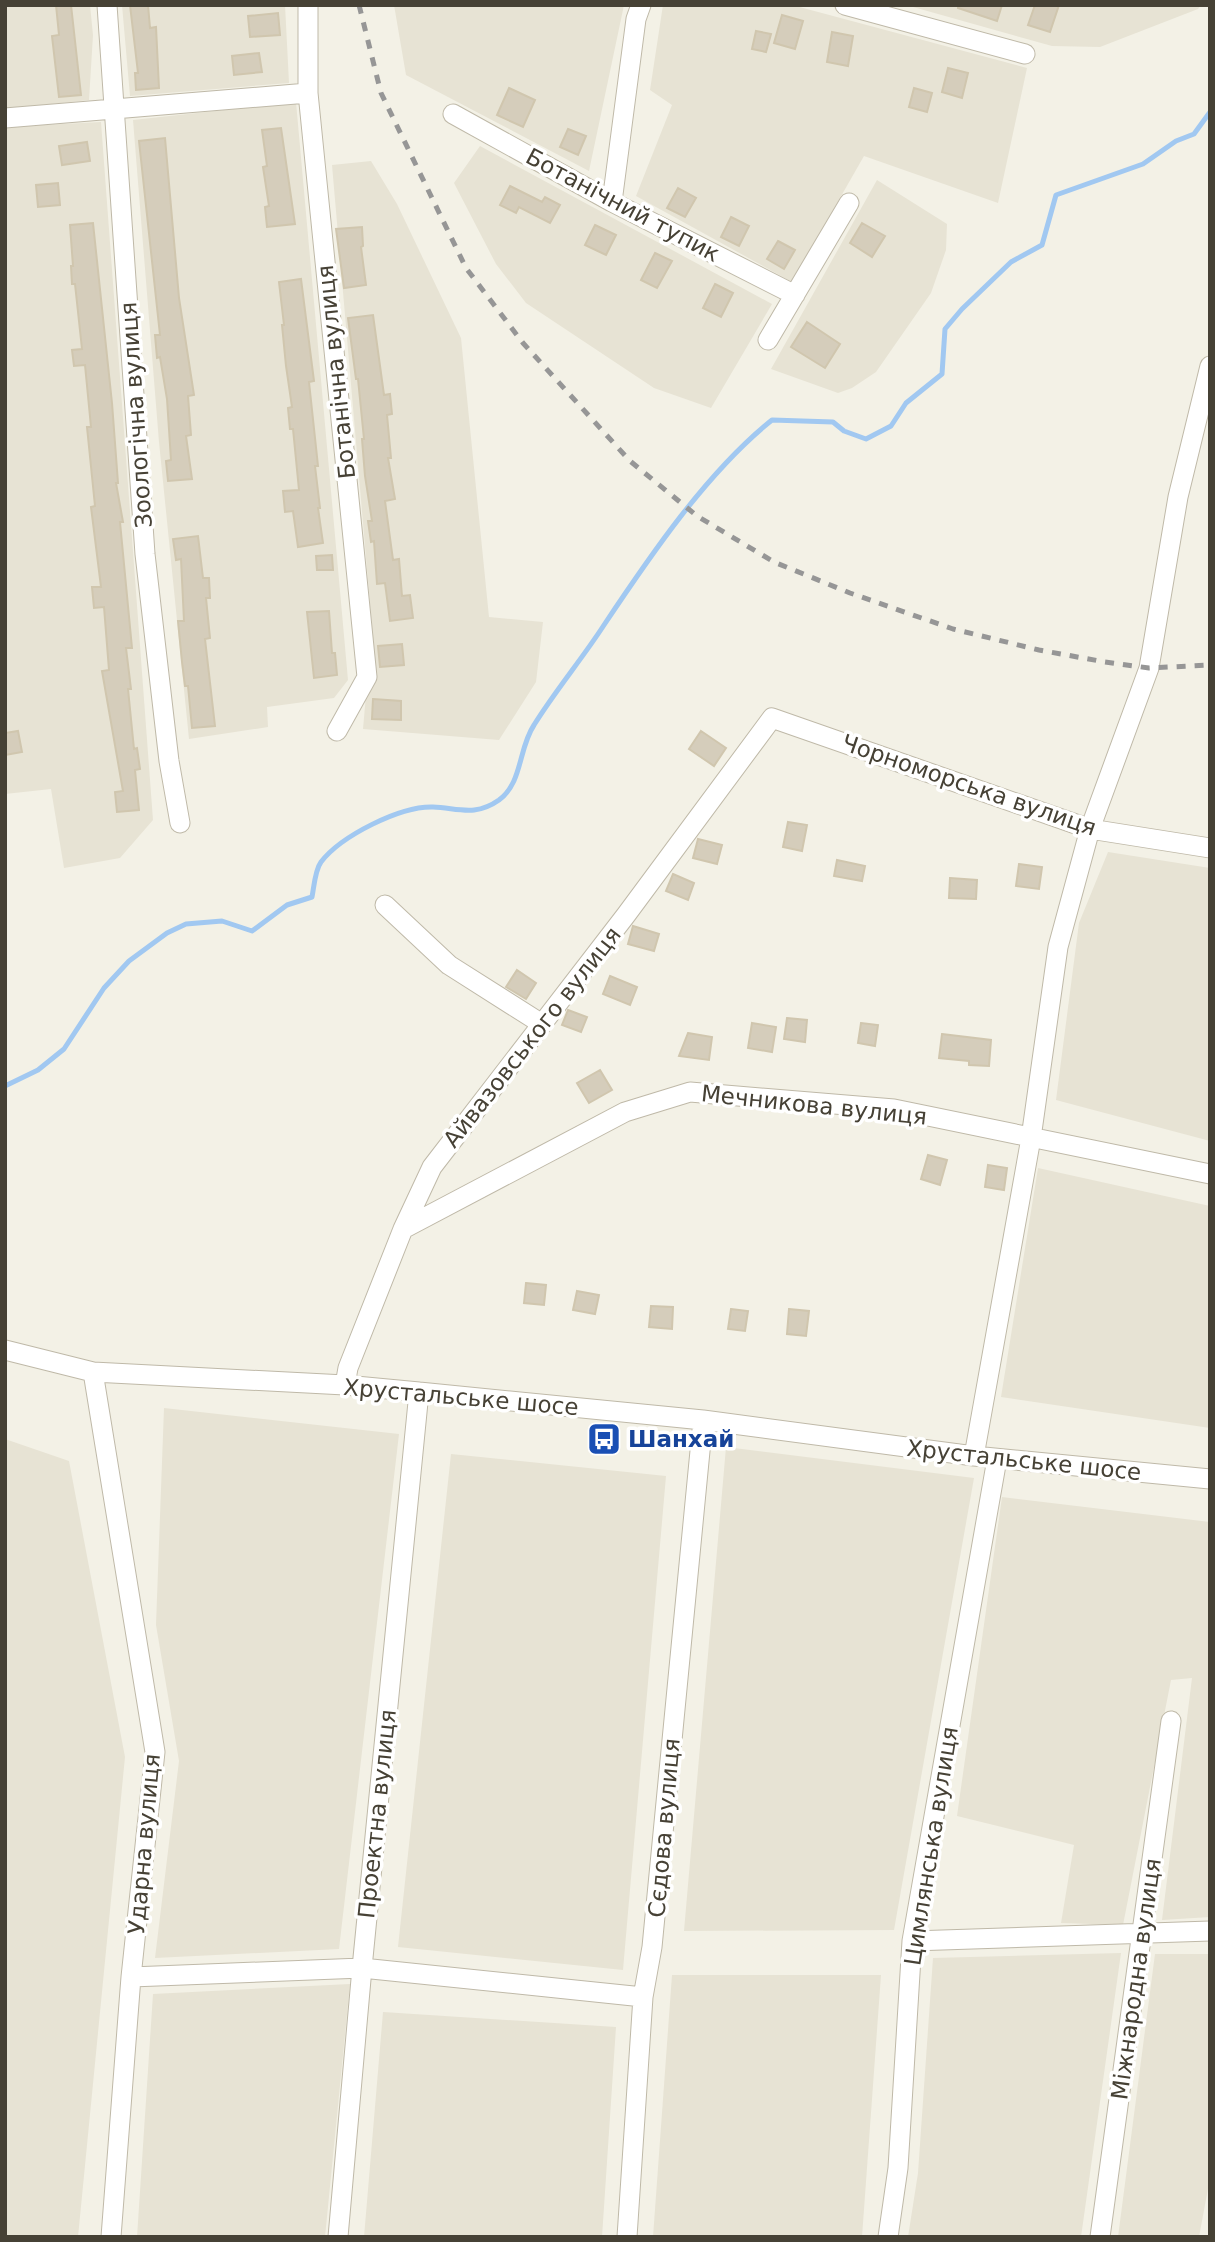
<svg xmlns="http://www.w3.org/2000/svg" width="1215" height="2242" font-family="'DejaVu Sans',sans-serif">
  <rect width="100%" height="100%" fill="#f3f1e6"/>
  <!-- residential -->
  <path fill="#e7e3d4" d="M5,5h85l3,30 -4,65 -84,9z
    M122,5h163l4,78 -159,13z
    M394,5h230l-35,166 -183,-96z
    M663,5h129l235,63 -29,135 -134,-47 -72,126 -156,-86 36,-91 -22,-15z
    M906,5h295l-3,4 -98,38 -48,-1z
    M296,102l52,578 -14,18 -67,9 1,20 -79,12 -30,-297 -26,-322z
    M101,122l52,698 -33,38 -56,10 -13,-79 -46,5v-667z
    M480,146l292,158 -61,104 -57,-20 -128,-85 -30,-39 -42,-81z
    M371,161l26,43 64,134 28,279 54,5 -7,60 -37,58 -136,-11 3,-34 10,-22 -44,-508z
    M877,180l70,44 -1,26 -15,43 -55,79 -24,16 -14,5 -67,-24z
    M1108,852l102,16v273l-154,-41 23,-177z
    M1038,1168l172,38v222l-209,-31z
    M164,1408l235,26 -60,515 -184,9 24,-197 -23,-136z
    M5,1439l64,22 56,296 -47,480h-73z
    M726,1447l248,31 -80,452 -210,1z
    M451,1454l215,22 -43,494 -225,-23z
    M1002,1497l208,25v395l-48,3 30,-242 -21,2 -48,245 -62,-2 13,-78 -117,-29z
    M1121,1953l-40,284h-173l10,-64 15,-215z
    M1155,1954h55v224l-11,59h-81z
    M672,1975h209l-19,262h-209z
    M350,1984l-25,253h-188l16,-243z
    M383,2012l233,15 -14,210h-238z"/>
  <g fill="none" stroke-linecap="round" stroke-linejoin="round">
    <!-- stream -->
    <path stroke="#a1c8f1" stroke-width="5" d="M5,1086l33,-16 26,-21 40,-61 25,-27 38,-28 19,-9 36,-3 30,10 35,-26 25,-8c2,-10 3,-27 9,-35 20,-26 79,-56 112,-55 25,1 42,10 66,-7 24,-18 19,-51 35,-75 21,-34 48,-66 70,-100 46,-69 103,-153 168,-205l61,2 11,9 22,8 25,-13 15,-23 36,-29 3,-45 17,-20 49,-47 31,-17 14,-50 87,-31 33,-23 18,-7 16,-22"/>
  </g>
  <!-- building -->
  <path fill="#d5cdbb" stroke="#d0c6ae" stroke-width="2" d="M56,5h15l10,90 -22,2 -7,-61 7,-1z
    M130,5h18l2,23 6,-1 3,61 -23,2 -1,-17h3z
    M958,5h44l-5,16 -39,-13z
    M1035,5h24l-9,27 -22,-7z
    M278,13l2,22 -30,2 -2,-21z
    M782,15l21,6 -8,28 -21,-6z
    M756,31l15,3 -5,18 -14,-3z
    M832,32l21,4 -5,30 -21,-4z
    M259,53l3,19 -28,3 -2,-19z
    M948,68l20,5 -6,25 -20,-6z
    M509,88l26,12 -12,27 -26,-12z
    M914,88l18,5 -5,19 -18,-5z
    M281,128l14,96 -28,3 -2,-20 4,-1 -6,-39 4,-1 -5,-36z
    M568,129l18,7 -8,19 -18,-8z
    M165,138l14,160 15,97 -6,1 3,39 -5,1 6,43 -24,2 -2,-20 5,-1 -4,-61 -7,-42 -3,1 -2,-23h5l-21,-194z
    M87,142l3,19 -28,4 -3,-19z
    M58,183l2,22 -22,2 -2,-22z
    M510,186l32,16 3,-5 15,8 -10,18 -31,-16 -3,6 -16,-8z
    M678,188l18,10 -11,19 -18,-9z
    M731,217l18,9 -10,20 -18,-9z
    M93,223l19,180 6,80h-2l7,39h-3l12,126h-6l5,41h-3l6,60 3,-1 3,21 -5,1 4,40 -22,2 -2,-20 8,-1 -21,-120 7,-1 -5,-63 -10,1 -2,-21h9l-10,-80 4,-1 -8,-79h4l-6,-62 -11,1 -2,-16 10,-1 -7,-65h-3l-1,-18h2l-3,-41z
    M862,223l23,13 -13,21 -22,-14z
    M595,225l21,10 -10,20 -21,-10z
    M362,227l1,19 -2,1 5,38 -22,3 -8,-59z
    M778,241l17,9 -11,19 -17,-10z
    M655,253l17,8 -15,27 -16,-8z
    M301,279l13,102 -5,1 9,84h-3l5,42h-2l5,35 -25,4 -5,-36 -8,1 -2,-21 16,-1 -6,-61h-3l-2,-21 4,-1 -6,-41 -4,-41h2l-5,-43z
    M715,284l18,9 -12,24 -18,-9z
    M373,315l11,80 6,-1 2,20 -5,1 4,43h-3l7,41 -10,2 8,59 6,-1 3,37 8,-1 3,23 -23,3 -5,-38 -8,1 -3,-43 -3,1 -3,-21h4l-7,-45 -3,-37h2l-6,-60h-2l-8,-61z
    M807,322l33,22 -15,24 -34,-21z
    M198,536l5,42h6l1,20h-4l4,40 -5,1 10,87 -23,2 -4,-42h-3l-3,-24 -4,-41h6l-3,-62 -5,1 -3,-21z
    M332,555l1,15h-16l-1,-14z
    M329,611l3,42h3l2,22 -23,3 -7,-66z
    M402,644l2,21 -24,2 -2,-21z
    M373,699l28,2v19l-29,-1z
    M18,731l4,21 -17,3v-22z
    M701,731l25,17 -12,18 -25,-17z
    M788,822l19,3 -5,26 -19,-4z
    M698,839l24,6 -5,19 -24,-6z
    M837,860l28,6 -3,15 -28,-5z
    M1019,864l23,3 -3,22 -23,-3z
    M673,874l21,9 -6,17 -22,-9z
    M950,878l27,2 -1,19 -27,-1z
    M633,926l26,8 -5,17 -26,-7z
    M517,970l19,13 -10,16 -20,-12z
    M610,976l27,11 -7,18 -27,-11z
    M568,1010l19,7 -6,15 -19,-7z
    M787,1018l20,2 -2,22 -21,-3z
    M752,1023l24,4 -4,25 -24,-4z
    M861,1023l17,2 -3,21 -17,-3z
    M688,1033l24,4 -3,23 -30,-4z
    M942,1034l49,6 -2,26 -20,-1v-4l-30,-3z
    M600,1070l12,20 -23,13 -12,-20z
    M928,1155l19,5 -7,25 -19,-6z
    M988,1165l19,3 -3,22 -19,-3z
    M526,1283l20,2 -2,20 -20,-2z
    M577,1291l22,4 -4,19 -22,-4z
    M651,1306l22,1 -1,22 -23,-2z
    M731,1309l17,2 -3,20 -17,-2z
    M789,1309l20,2 -3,25 -19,-2z"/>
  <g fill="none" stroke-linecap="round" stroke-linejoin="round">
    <defs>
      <path id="minor" d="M107,5l38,549 24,207 11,62
        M308,5v88l59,584 -30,54
        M845,5l180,49
        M453,114l159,88 183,93
        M5,118l303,-25
        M612,202l24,-183 5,-14
        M768,340l81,-137
        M385,905l64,60 93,59
        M403,1229l222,-117 65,-20 204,17 316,65
        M5,1350l88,22 252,13 74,7 284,28 271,36 236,23
        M93,1372l62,380 -24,225 -20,260
        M345,1385l3,-17 55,-139 29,-62 194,-252 146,-197 318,111 120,19
        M974,1456l57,-318 27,-191 32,-118 59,-161 29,-171 32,-131
        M912,1941l298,-10
        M131,1977l231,-9 281,29
        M338,2237l24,-269 57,-576
        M627,2237l16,-240 9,-50 51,-527
        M888,2237l10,-69 14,-227 85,-482
        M1100,2237l71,-516"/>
    </defs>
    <!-- minor casing -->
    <use href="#minor" stroke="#bfb9a8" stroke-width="21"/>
    <!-- minor -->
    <use href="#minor" stroke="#fff" stroke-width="19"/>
    <!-- rail -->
    <path stroke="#969696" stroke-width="5" stroke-dasharray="9 9" stroke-linecap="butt" d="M359,5l22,88 85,175 57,75 107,118 67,55 77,46 76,31 103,36 86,21 66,12 44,6 61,-3"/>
  </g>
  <!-- icons -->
  <defs>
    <symbol id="bus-square" viewBox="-11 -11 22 22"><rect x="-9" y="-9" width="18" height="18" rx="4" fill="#1a4fb4" stroke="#fff"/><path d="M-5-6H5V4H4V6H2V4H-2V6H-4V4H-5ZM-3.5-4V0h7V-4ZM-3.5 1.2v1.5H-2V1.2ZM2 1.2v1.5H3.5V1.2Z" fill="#fff"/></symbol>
  </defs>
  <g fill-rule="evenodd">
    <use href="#bus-square" x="585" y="1420" width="38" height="38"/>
  </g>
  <g text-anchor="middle" stroke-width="7" stroke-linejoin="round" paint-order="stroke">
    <!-- street labels -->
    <g font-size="23" fill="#464135" stroke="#fff">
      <text transform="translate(623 205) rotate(28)" y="8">Ботанічний тупик</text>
      <text transform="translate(336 372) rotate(-96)" y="8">Ботанічна вулиця</text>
      <text transform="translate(136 415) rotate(-94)" y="8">Зоологічна вулиця</text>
      <text transform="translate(969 785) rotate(19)" y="8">Чорноморська вулиця</text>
      <text transform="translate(532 1037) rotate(-52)" y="8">Айвазовського вулиця</text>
      <text transform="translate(814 1105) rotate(6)" y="8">Мечникова вулиця</text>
      <text transform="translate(461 1397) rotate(5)" y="8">Хрустальське шосе</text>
      <text transform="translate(1024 1460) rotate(6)" y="8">Хрустальське шосе</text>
      <text transform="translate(377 1814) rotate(-84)" y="8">Проектна вулиця</text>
      <text transform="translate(664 1828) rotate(-85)" y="8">Сєдова вулиця</text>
      <text transform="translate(144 1844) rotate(-85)" y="8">Ударна вулиця</text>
      <text transform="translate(931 1846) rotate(-81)" y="8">Цимлянська вулиця</text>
      <text transform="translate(1136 1979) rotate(-82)" y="8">Міжнародна вулиця</text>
    </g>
    <!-- transit labels -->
    <g font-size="23" font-weight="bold" fill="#164399" stroke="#fff" text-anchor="start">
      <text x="628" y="1447">Шанхай</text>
    </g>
  </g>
  <!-- border -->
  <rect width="1215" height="2242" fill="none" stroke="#464135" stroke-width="14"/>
</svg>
